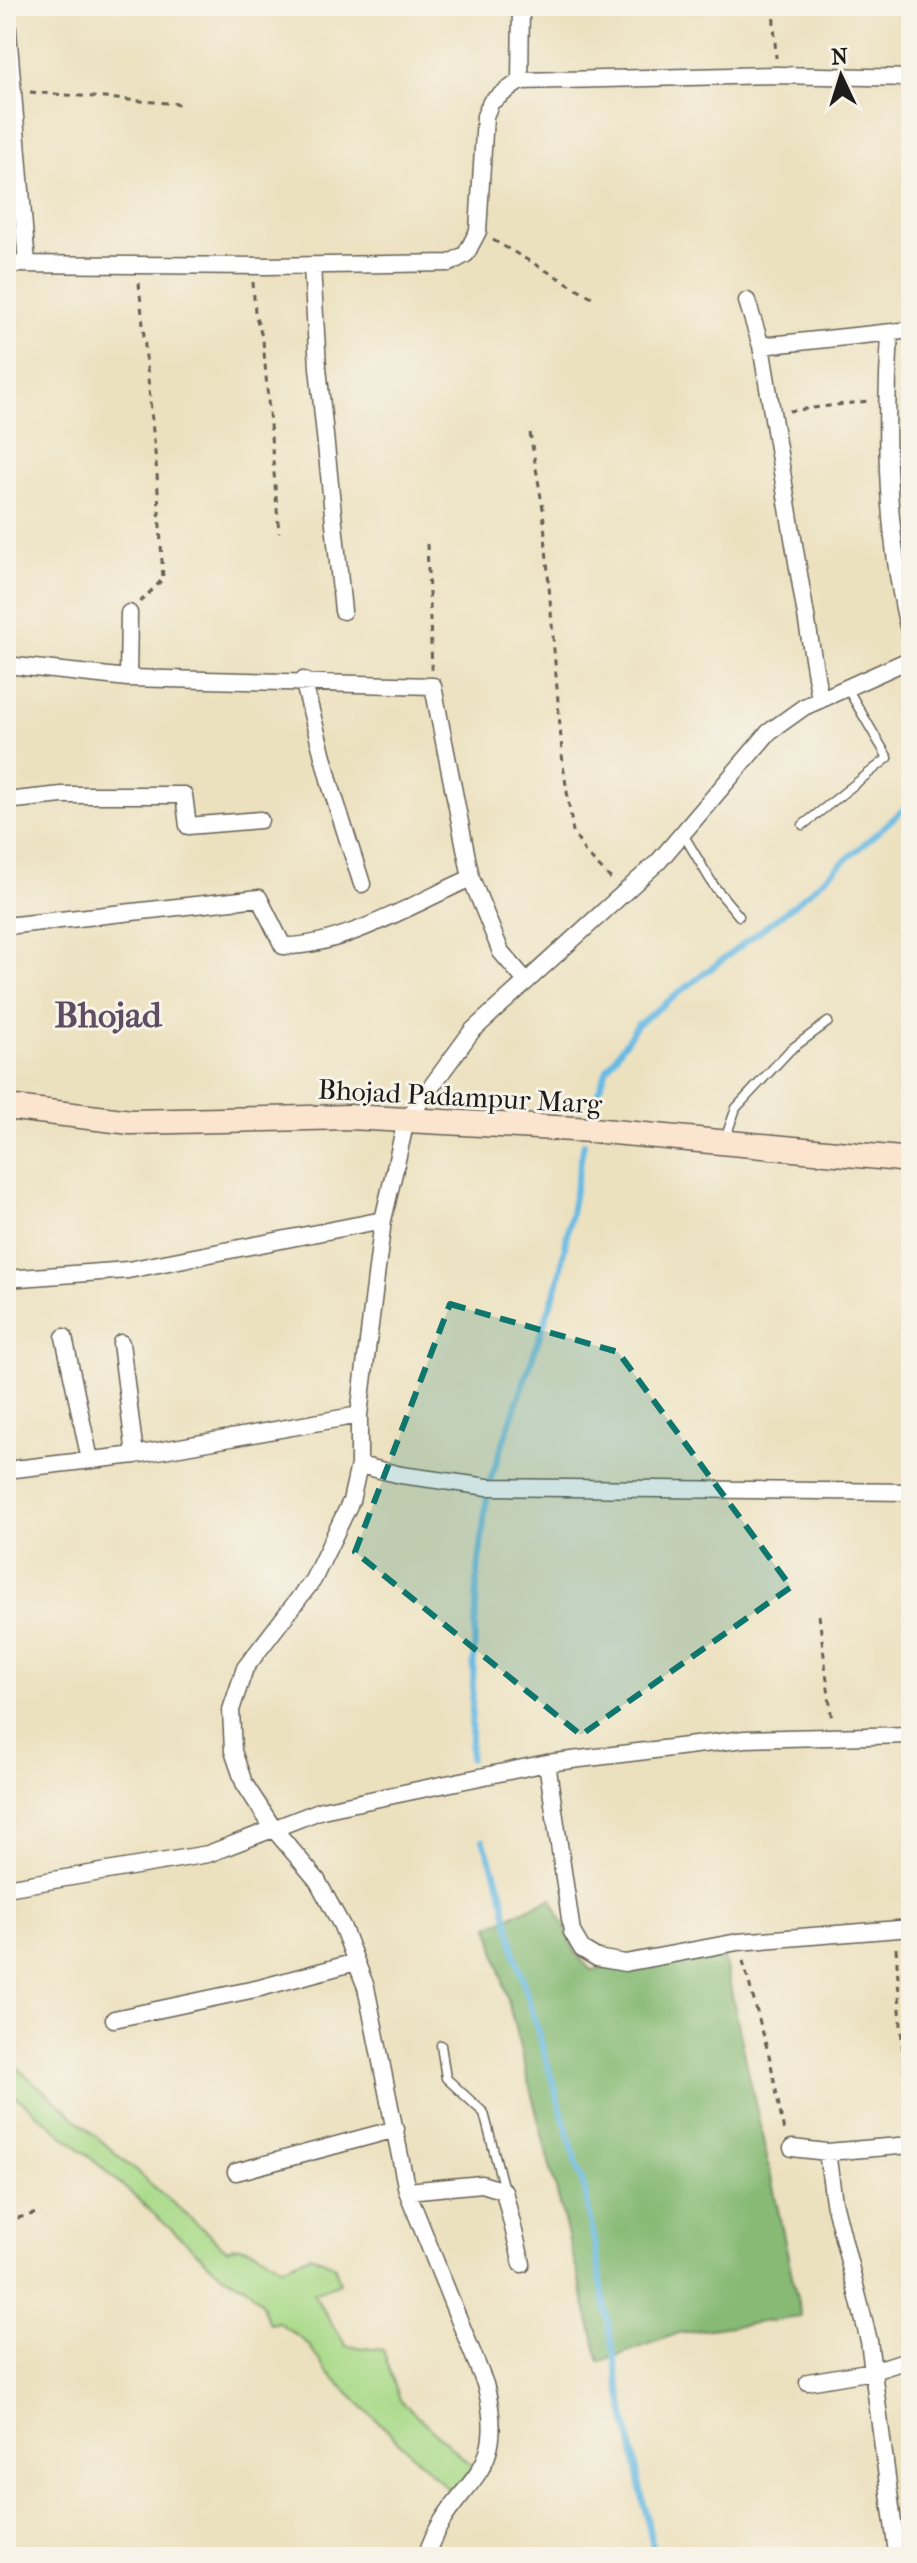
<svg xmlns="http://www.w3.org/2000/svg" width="917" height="2563" font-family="'IM FELL French Canon',serif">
  <rect width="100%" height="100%" fill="#f7f3e8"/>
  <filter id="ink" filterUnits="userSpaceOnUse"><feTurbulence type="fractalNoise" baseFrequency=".0125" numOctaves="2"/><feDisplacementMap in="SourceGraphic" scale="16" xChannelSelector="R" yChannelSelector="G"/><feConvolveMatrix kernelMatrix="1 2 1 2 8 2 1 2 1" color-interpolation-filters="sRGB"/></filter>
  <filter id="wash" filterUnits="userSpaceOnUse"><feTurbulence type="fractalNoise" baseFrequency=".006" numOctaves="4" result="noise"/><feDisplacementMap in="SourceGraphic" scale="32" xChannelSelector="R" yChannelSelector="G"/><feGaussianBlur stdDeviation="1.8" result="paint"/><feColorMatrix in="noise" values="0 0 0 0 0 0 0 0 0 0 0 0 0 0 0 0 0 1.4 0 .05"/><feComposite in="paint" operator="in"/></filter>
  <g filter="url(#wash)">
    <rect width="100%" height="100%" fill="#ece1bf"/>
    <!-- green -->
    <path fill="#a9da89" stroke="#627b52" stroke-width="2" d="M6,2058l221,192c19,-10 39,6 54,17l29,-12 24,10 6,18 -27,10 33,53 37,4 17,50 73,67 -20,27 -127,-123 -17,-26 -31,-23 -9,2 -8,-21 -13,-15 -25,-12 -118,-106 -99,-82z"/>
    <!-- forest -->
    <path fill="#86ba75" stroke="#516b48" stroke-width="2" d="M552,1898l25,58 14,14 133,-12 77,359 -122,16 -79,29 -111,-436z"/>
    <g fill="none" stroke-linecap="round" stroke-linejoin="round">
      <!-- stream -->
      <path stroke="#67bae3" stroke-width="6" d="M589,1116l18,-47 30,-44 157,-120 117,-102
        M470,1759l7,-178 11,-94 70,-204 26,-140
        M483,1840l18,48 14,66 70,237 35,198 35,168"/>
    </g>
  </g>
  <g filter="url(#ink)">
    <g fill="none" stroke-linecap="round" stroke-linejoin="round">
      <defs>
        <path id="lane" d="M803,825l85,-67 -41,-70
          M683,834l31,52 25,30
          M725,1139l11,-31 54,-58 38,-28
          M441,2045l5,33 38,35 20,77"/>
        <path id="street" d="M6,7l21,257
          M520,81l1,-75
          M6,264l260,2 184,-3 16,-9 12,-23 7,-115 6,-14 29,-21 257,-6 134,3
          M312,266l6,101 25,244
          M747,301l14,45 59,354
          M890,334c-6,102 -4,206 21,305
          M761,346l150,-16
          M6,665l122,13 305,8 38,192 30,74 25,29
          M128,678l1,-65
          M303,680l28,107 31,97
          M6,801l56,-6h122l4,31 72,-6
          M6,926l253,-28 24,48c57,2 136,-45 188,-68
          M6,1279l122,-9 255,-50
          M64,1337l26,123
          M121,1343l14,112
          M359,1465l42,10 87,12 423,5
          M6,1470l129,-15 224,-40
          M547,1763l25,169 10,17 15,9 28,5 113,-21 173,-14
          M6,1888l202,-34 114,-44 225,-47 198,-24 166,-4
          M114,2019l146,-31 96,-26
          M792,2148l35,4 84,-7
          M827,2152l7,50 35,139 28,212
          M236,2172l160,-43
          M407,2191l75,-7 22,7 18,73
          M808,2382l65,-11 38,-12
          M426,2557c24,-79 86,-74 59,-173l-78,-193 -41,-204 -24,-61 -25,-46 -44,-52 -29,-45 -11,-32 -2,-41 14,-42 68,-88 38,-79 8,-36v-50l24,-195 23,-99 66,-90 187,-170 110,-129 35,-25 107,-48"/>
        <path id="secondary" d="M6,1107l125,15 219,-5 242,13 319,30"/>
      </defs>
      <!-- lane casing -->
      <use href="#lane" stroke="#656155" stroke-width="11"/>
      <!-- street casing -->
      <use href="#street" stroke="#656155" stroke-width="19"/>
      <!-- secondary casing -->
      <use href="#secondary" stroke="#656155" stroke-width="27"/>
      <!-- path -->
      <path stroke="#656155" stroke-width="3" stroke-dasharray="6 6" stroke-linecap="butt" d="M773,6l3,52
        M30,92l149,12
        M493,240l104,60
        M253,282l2,31 8,27 16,193
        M139,283l18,191 6,105 -23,23
        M789,411l79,-10
        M530,433l13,76 20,256 10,67 12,20 28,29
        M427,544l5,126
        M819,1615l13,106
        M896,1948l8,123
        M743,1961l27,98 14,73
        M6,2221l35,-9"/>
      <!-- lane -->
      <use href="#lane" stroke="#fff" stroke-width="8"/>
      <!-- street -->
      <use href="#street" stroke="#fff" stroke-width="16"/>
      <!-- secondary -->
      <use href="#secondary" stroke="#fbe5cf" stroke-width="24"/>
    </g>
  </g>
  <!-- marked area -->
  <path fill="#0f766e" fill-opacity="0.2" stroke="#0f766e" stroke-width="6" stroke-dasharray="16 10" stroke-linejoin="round" d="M450,1304l168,48 173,235 -210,148 -226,-183z"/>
  <g text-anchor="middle" stroke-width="6" stroke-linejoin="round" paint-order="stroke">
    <!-- street labels -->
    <g font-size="28" fill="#1c1c1c" stroke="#f7f3e8">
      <text transform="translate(460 1096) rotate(3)" y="10">Bhojad Padampur Marg</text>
    </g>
    <!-- district labels -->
    <g font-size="36" font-weight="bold" fill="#5f4e63" stroke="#f7f3e8">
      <text x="108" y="1027">Bhojad</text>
    </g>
  </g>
  <!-- margin -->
  <rect width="917" height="2563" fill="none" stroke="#f7f3e8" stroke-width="32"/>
  <!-- north arrow -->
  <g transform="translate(841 76) rotate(356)" stroke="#f7f3e8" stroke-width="6" paint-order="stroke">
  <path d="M0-6L14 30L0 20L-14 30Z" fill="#1c1c1c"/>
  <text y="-12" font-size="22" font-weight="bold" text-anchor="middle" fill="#1c1c1c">N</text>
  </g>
</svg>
